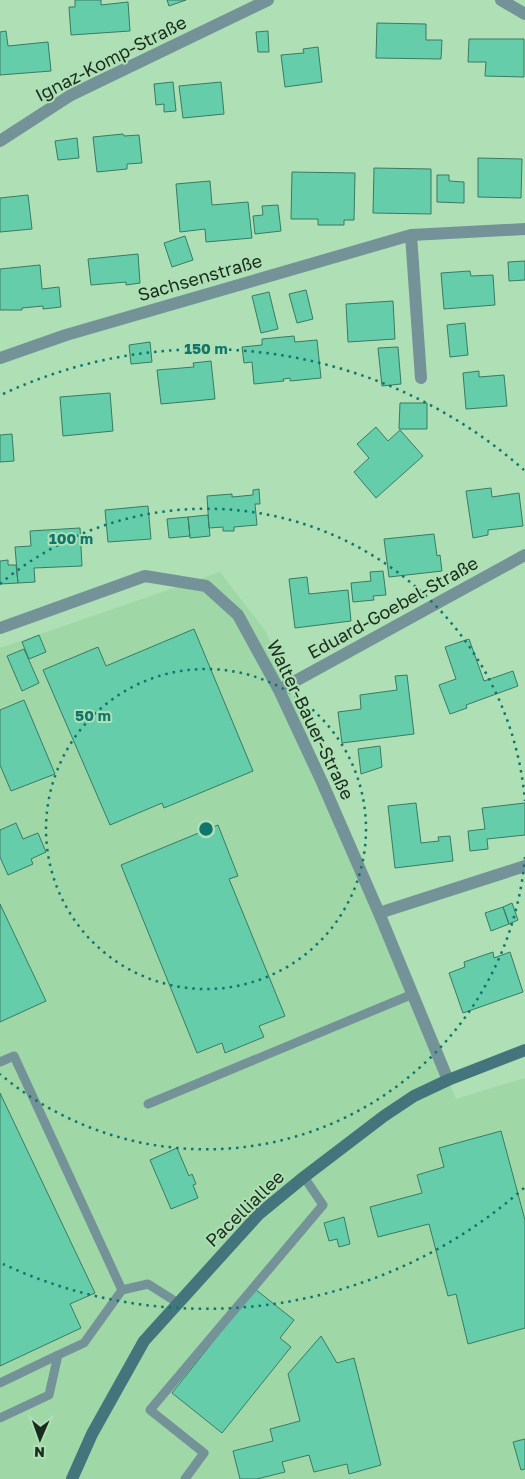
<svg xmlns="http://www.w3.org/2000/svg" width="525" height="1479" font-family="'Golos Text',sans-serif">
  <rect width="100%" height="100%" fill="#aedfb5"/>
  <!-- built -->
  <path fill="#9fd7a7" d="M220,572l46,60 190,467 69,-21v401h-525v-831z"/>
  <!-- building -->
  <path fill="#66cdaa" stroke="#387b64" d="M75,0h26v5l27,-3 2,29 -59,4 -2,-28h6z
    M167,0h19l-17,6z
    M377,23l49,1v16h16l-1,19 -65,-1z
    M6,31l2,15 40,-4 3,29 -51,4v-43z
    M268,31l1,21h-11l-2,-20z
    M469,39h55v38l-39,-1 1,-14h-18z
    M318,47l4,35 -37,5 -4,-32 23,-2 -1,-4z
    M173,82l3,29 -12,1v-8l-8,1 -2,-21z
    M221,82l3,32 -41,4 -4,-32z
    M123,134l1,2 15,-1 3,28 -15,1v5l-30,3 -4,-35z
    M77,138l2,20 -21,2 -3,-19z
    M478,158l44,1 -1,39 -43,-1z
    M374,168l57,1v45l-58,-1z
    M292,172l63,1 -1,47h-10v5h-26v-6h-27z
    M437,175h12v6l15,1v21l-27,-1z
    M210,181l2,24 36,-3 4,36 -46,4 -1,-13 -25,3 -4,-48z
    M28,195l4,34 -32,3v-34z
    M278,205l3,26 -26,3 -2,-18 10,-1 -1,-9z
    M185,236l8,24 -21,7 -8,-24z
    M138,254l2,29 -14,2v-3l-35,3 -3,-26z
    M525,261v19l-16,1 -1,-19z
    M40,265l2,24 17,-2 2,20 -18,2v-3l-21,2v2h-22v-41z
    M470,271l1,5 22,-1 2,30 -51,4 -3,-36z
    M306,290l7,29 -16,4 -8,-29z
    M269,292l9,37 -17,4 -9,-37z
    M393,301l2,38 -47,3 -2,-38z
    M465,323l3,32 -18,2 -3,-32z
    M294,336l1,6 22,-2 4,38 -31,3v-3l-7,1 1,2 -30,3 -2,-22 -8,1 -2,-16 20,-2v-6z
    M150,342l2,20 -21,2 -2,-19z
    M398,347l3,37 -19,2 -4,-38z
    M211,361l4,38 -54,5 -4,-34 37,-3 -1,-4z
    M479,371v6l25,-2 3,31 -41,3 -3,-36z
    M110,393l3,38 -50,5 -3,-39z
    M400,403h27v26h-28z
    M376,427l12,14 12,-11 23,26 -47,42 -22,-26 15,-14 -12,-14z
    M12,434l2,27 -14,1v-27z
    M491,488l1,9 27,-4 4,33 -35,4v5l-15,3 -7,-47z
    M259,489l1,15h-5l2,21 -23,2v4h-11v-4l-14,1 -2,-32 25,-2v3l21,-2v-5z
    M148,506l3,33 -43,3 -3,-32z
    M208,515l2,21 -20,2 -2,-21z
    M188,517l2,19 -21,2 -2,-19z
    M80,528l2,38 -48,2 1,14 -17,1 -3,-36 16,-1 -1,-15z
    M434,534l3,22 3,-1 2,16 -53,6 -5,-38z
    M8,560v5h8l2,18 -18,1v-23z
    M383,571l3,24 -13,1 1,4 -21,2 -2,-19 20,-2 -1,-9z
    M307,577l2,17 39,-4 3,31 -56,7 -6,-49z
    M194,629l59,142 -89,37 -2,-5 -52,22 -67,-155 55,-23 8,19z
    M39,635l7,17 -17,7 -7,-17z
    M469,639l15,42 29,-10 5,15 -52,19 1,3 -17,6 -11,-29 17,-6 -11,-32z
    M24,649l15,34 -17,8 -15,-35z
    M407,675l7,59 -72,9 -4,-31 23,-3 -1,-14 37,-5 -2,-14z
    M24,700l31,74 -44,17 -11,-26v-55z
    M380,746l2,21 -21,7 -3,-25z
    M416,803l5,40 18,-2 -1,-4 12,-1 3,25 -58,7 -7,-62z
    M525,803v32l-38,4 1,10 -18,2 -2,-20 17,-2 -3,-21z
    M16,823l7,16 15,-6 8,19 -15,7 2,5 -25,11 -8,-18v-27z
    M218,825l20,51 -9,3 56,137 -26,10 5,11 -39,16 -3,-10 -25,10 -76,-188z
    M512,903l6,17 -9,4 -6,-17z
    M0,904l46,97 -46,21z
    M503,907l6,17 -18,7 -6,-18z
    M493,952l1,6 16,-6 13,40 -60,21 -14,-40 16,-6 -1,-5z
    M0,1093l95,200 -25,11 11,24 -81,38z
    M501,1131l24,89v108l-57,16 -12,-50 -8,2 -19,-72 -51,13 -8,-30 52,-14 -5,-18 27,-8 -5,-19z
    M177,1148l12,28 3,-2 4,10 -3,1 5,13 -27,11 -21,-49z
    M344,1217l6,27 -11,3 -2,-8 -8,2 -5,-18z
    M255,1289l39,31 -14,18 11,9 -69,86 -50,-40z
    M321,1336l16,27 17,-5 27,107 -32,9 -2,-10 -33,8 -5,-17 -27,7 3,10 -28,7h-17l-7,-28 40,-10 -3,-12 30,-8 -12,-47z
    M525,1439v30l-4,1 -8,-28z"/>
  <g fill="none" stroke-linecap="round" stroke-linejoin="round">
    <!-- service -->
    <path stroke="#749398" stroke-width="9" d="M0,1062l14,-6 108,234
      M148,1104l265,-110
      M0,1383l58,-28
      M0,1418l49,-23 9,-40 26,-12 38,-53 26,-6 30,19
      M185,1479l19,-26 -54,-43 173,-205 -19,-28"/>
    <!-- minor -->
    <path stroke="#749398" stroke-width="12" d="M501,0l24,14
      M0,141l71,-46 197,-95
      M411,235l10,143
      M0,358l66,-23 345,-100 114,-6
      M0,628l145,-52 61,10 32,29 41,75 43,92 57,131 69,167
      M279,690l246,-135
      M379,913l146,-47"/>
    <!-- secondary -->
    <path stroke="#45757c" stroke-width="12" d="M72,1479l20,-45 52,-93 115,-127 45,-37 80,-61 30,-20 34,-16 77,-30"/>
  </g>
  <!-- distance rings -->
  <g fill="none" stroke="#0f766e" stroke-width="2.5" stroke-dasharray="2.5 5">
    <circle cx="206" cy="829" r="160"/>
    <path d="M525 857A320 320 0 0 1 0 1074M0 584A320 320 0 0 1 525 801"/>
    <path d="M524 1188A480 480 0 0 1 3 1264M3 394A480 480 0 0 1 524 470"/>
  </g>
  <g text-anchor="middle" stroke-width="4" stroke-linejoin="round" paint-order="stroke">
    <!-- street labels -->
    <g font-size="18" fill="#1a2d1d" stroke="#aedfb5">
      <text transform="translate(111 59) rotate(-27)" y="6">Ignaz-Komp-Straße</text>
      <text transform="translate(200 278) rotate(-16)" y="6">Sachsenstraße</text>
      <text transform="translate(393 608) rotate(-29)" y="6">Eduard-Goebel-Straße</text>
      <text transform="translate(310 720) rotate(64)" y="6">Walter-Bauer-Straße</text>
      <text transform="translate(245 1209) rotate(-44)" y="6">Pacelliallee</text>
    </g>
  </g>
  <circle cx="206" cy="829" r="8" fill="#0f766e" stroke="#aedfb5" stroke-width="2.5"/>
  <g font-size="15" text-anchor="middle" font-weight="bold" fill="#0f766e" stroke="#aedfb5" stroke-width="4" stroke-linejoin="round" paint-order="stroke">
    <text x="206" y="354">150 m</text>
    <text x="71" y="544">100 m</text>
    <text x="93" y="721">50 m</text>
  </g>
  <!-- north arrow -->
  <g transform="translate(40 1439) rotate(182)" stroke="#aedfb5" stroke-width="4" paint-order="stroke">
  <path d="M0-4L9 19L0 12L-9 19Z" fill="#1a2d1d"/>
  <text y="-8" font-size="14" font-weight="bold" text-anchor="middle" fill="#1a2d1d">N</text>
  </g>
</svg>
